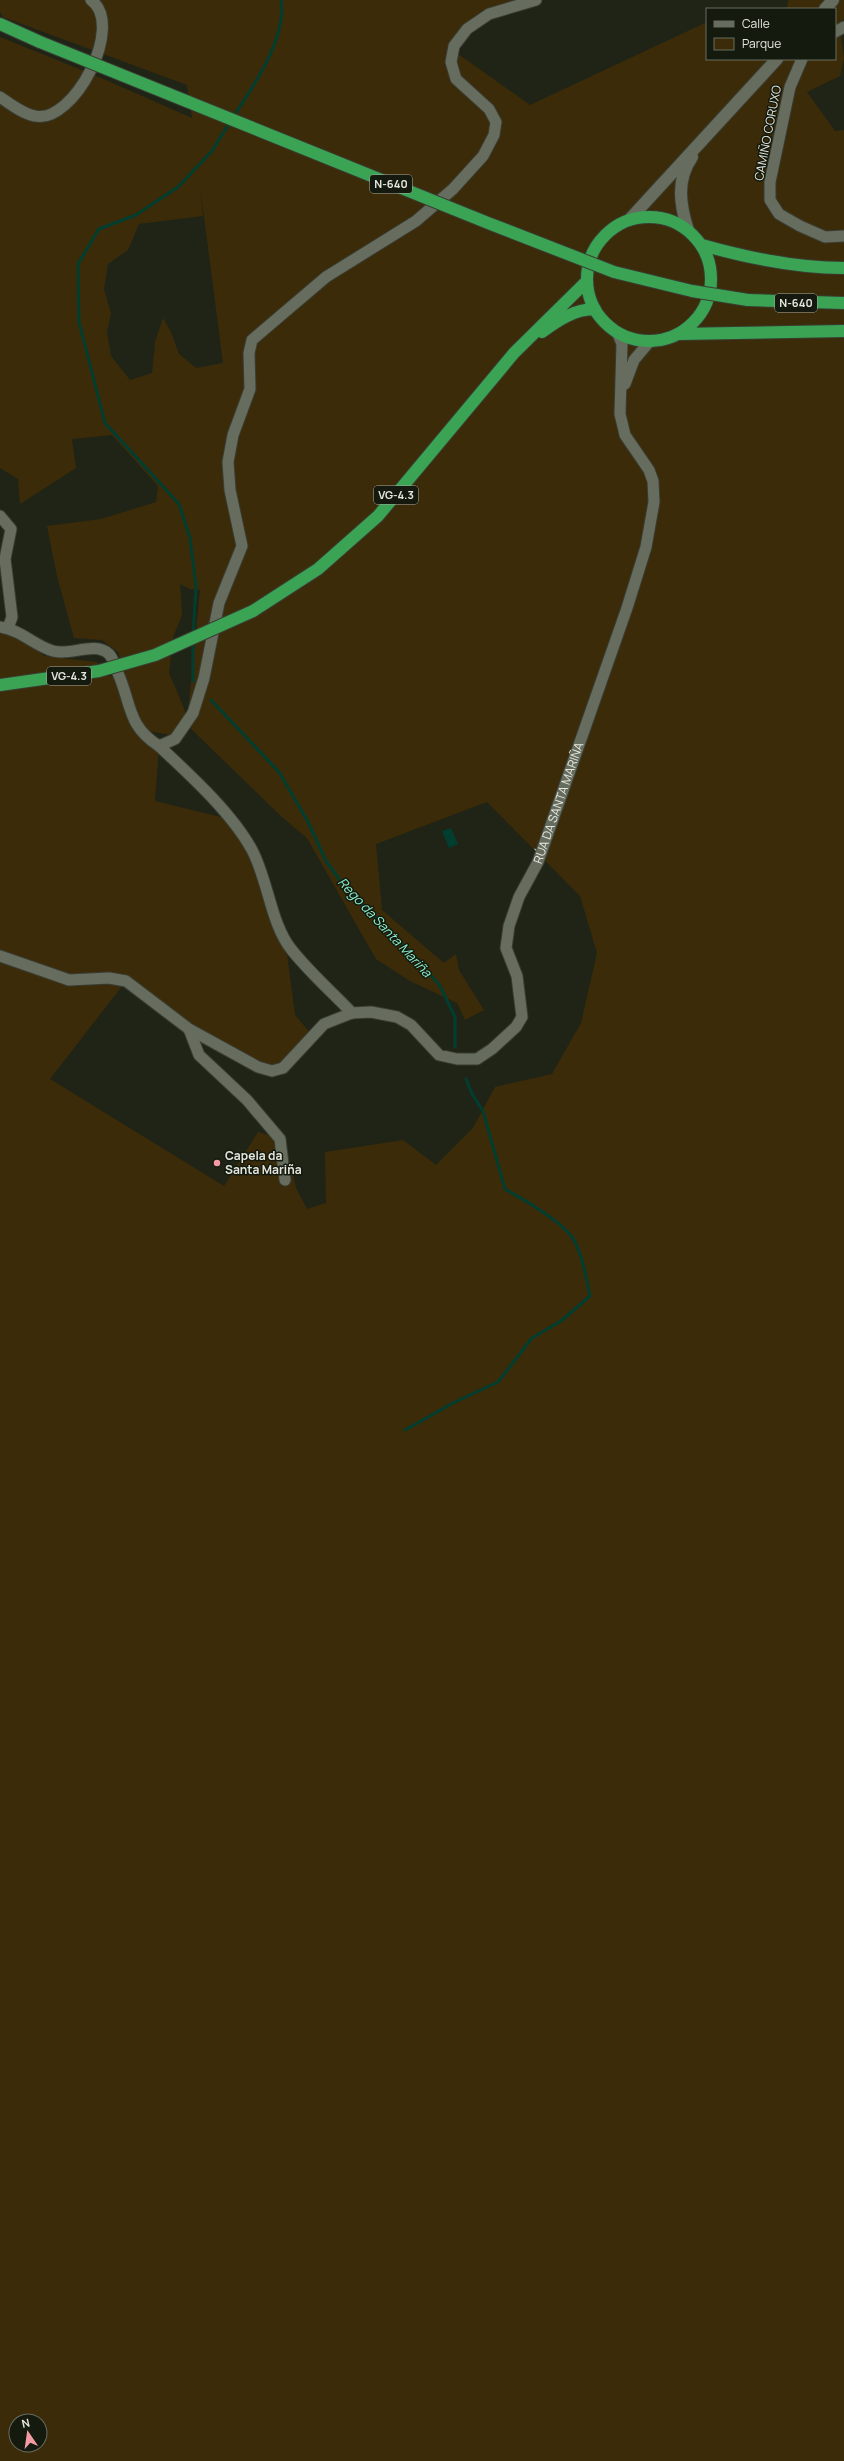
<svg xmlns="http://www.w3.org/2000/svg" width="844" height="2461" font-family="Manrope,sans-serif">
  <rect width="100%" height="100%" fill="#1f2417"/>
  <!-- green -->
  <path fill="#3c2b09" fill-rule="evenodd" d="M0,0h536l-69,29 -13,22 76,54 177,-83v37h128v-50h-48l1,-9h56v19l-5,4 5,35 -4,18 -33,16 28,39 9,-1v2331h-844v-1832l17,7 27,20 53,6 8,13 16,3 13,45 25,23 -4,55 74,18 36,62 22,73 8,61 17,20 -40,36 -83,-42 -63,-48 -76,98 174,107 34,-54 27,8 11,48 11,21 19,-6 -1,-51 78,-12 33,25 37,-37 22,-41 57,-13 29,-51 16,-70 -17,-57 -93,-94 -111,42 6,66 62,53 12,-9 3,16 25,40 -19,10 -8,-17 -47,-22 -34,-22 -69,-121 -24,-20 -96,-93 -16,10 -23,-4 -9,-11 -21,-68 -16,-12 -28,-2 -17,-62 -10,-50 54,-7 55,-17 2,-16 -46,-51 -40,4 4,29 -56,36 -2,-25 -18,-11v-431l99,40 93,41 -5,-33 -184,-68 -3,-5zM200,186l23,177 -27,5 -17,-14 -8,-22 -8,-14 -8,24 -3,31 -22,7 -19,-24 -4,-25 4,-18 -7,-24 4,-25 20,-14 11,-26 64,-8zM180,584l10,5 10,1 -13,132 -3,-14 -15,-35 4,-36 9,-22zM16,2421h24v24h-24z"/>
  <!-- water -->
  <path fill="#023e30" d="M451,828l7,16 -9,4 -7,-17z"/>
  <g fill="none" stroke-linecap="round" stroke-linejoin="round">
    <!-- stream -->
    <path stroke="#023e30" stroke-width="3" d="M233,117c20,-30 54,-79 48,-117
      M193,635l3,-49 -6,-48 -11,-34 -74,-81 -26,-101 -1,-58 21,-35 37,-14 42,-28 34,-36 18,-29
      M193,643v38
      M211,700l68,72 28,48 19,41 18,25 74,74 22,26 15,31v30
      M405,1430l48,-27 45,-21 34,-44 29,-17 29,-25c-4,-19 -7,-39 -16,-56 -10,-18 -51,-41 -69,-51l-22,-78 -11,-17 -6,-15"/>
    <defs>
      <g id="minor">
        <path d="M835,32l9,-5"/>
        <path d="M802,59l-12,28 -20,95v18l9,14 21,12 25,11 19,-1"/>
        <path d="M0,97c10,7 23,17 35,19 38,9 91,-91 56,-116"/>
        <path d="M625,384l9,-24 16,-19"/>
        <path d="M0,516l11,13 -6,30 7,58 -4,11"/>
        <path d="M0,627c21,3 35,19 53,24 17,5 42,-10 56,3 4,4 6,12 8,17 15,32 9,54 42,75l16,-7 18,-26 11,-35 15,-75 23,-57 -12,-56 -2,-28 5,-27 17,-46 -1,-36 3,-13 74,-63 90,-56 37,-32 30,-33 11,-21 2,-13 -7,-13 -33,-30 -5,-17 3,-16 13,-17 22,-15 47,-14"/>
        <path d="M0,956l69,24 40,-2 17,3 63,48 69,38 14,4 11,-3 41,-44 28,-11c-20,-21 -43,-41 -61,-64 -20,-25 -23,-69 -39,-99 -20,-37 -62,-75 -93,-104"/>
        <path id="s1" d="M352,1013l19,-1 26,5 14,8 28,30 18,4h20l15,-10 24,-22 6,-10 -5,-41 -11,-28 3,-22 10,-29 19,-35 89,-254 19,-61 8,-45 -1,-21 -4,-11 -24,-35 -5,-21 2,-70 -5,-12"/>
        <path d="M189,1029l10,26 48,45 33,39 5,41"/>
      </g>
      <path id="tertiary" d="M825,9l8,-9
        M629,220l148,-161
        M688,230c-8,-25 -12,-50 4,-73"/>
      <path id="trunk" d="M0,24l40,18
        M587 279a62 62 0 1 1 124 0a62 62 0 1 1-124 0Z
        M702,245c46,13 94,23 142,23
        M748,300l96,3
        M542,332c16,-12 33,-23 53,-23
        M679,334l165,-3
        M253,611l65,-42 60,-53 136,-163 73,-72
        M0,685l99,-14"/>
    </defs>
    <!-- minor casing -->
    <use href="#minor" stroke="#393d33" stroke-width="13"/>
    <!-- tertiary casing -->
    <use href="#tertiary" stroke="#393d33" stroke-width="14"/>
    <!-- trunk casing -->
    <use href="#trunk" stroke="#393d33" stroke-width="14"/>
    <!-- minor -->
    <use href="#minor" stroke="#676d5e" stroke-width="11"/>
    <!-- tertiary -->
    <use href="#tertiary" stroke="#676d5e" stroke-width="12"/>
    <!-- trunk -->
    <use href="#trunk" stroke="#3aa454" stroke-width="12"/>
    <defs>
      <path id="trunk-bridge" d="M40,42l448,181 126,49 78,19 56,9
        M99,671l56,-16 98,-44"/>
    </defs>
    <!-- trunk-bridge casing -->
    <use href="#trunk-bridge" stroke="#393d33" stroke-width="14" stroke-linecap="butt"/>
    <!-- trunk-bridge -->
    <use href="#trunk-bridge" stroke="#3aa454" stroke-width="12"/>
  </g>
  <!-- markers -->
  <circle fill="#f49aa5" stroke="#151a0e" stroke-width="1.5" cx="217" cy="1163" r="4"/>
  <g text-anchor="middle" stroke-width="3" stroke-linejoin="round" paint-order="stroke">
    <!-- shield labels -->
    <g fill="#151a0e" stroke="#a6aaa0" stroke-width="1">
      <rect x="370" y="175" width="42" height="18" rx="3"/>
      <rect x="775" y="294" width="42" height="18" rx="3"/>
      <rect x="374" y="486" width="44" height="18" rx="3"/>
      <rect x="47" y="667" width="44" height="18" rx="3"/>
    </g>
    <g font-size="11" font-weight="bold" fill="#e4e7de">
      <text x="391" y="188">N-640</text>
      <text x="796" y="307">N-640</text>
      <text x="396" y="499">VG-4.3</text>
      <text x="69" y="680">VG-4.3</text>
    </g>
    <!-- street labels -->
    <g font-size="12" fill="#e4e7de" stroke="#151a0e">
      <text transform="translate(768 133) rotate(-79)" y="4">CAMIÑO CORUXO</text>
      <text dy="4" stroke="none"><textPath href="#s1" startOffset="430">RÚA DA SANTA MARIÑA</textPath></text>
    </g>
    <!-- poi labels -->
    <g font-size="12" font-weight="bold" fill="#e4e7de" stroke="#151a0e" text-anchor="start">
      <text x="225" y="1160">Capela da<tspan x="225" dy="14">Santa Mariña</tspan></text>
    </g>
    <!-- water labels -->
    <g font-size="13" font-style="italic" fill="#8bf2d1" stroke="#151a0e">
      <text transform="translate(385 927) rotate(47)" y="5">Rego da Santa Mariña</text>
    </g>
  </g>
  <!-- legend -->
  <rect x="706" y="8" width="130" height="52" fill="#151a0e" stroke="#686c61"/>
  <rect x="714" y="21" width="20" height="6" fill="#676d5e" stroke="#686c61"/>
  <text x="742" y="28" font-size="12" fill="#e4e7de">Calle</text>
  <rect x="714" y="38" width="20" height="12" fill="#3c2b09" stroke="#686c61"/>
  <text x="742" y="48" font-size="12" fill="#e4e7de">Parque</text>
  <!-- north arrow -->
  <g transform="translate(28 2433) rotate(347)"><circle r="19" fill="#151a0e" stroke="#686c61"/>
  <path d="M0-3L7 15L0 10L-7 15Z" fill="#f49aa5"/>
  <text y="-6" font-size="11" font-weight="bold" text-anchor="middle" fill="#e4e7de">N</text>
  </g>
</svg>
